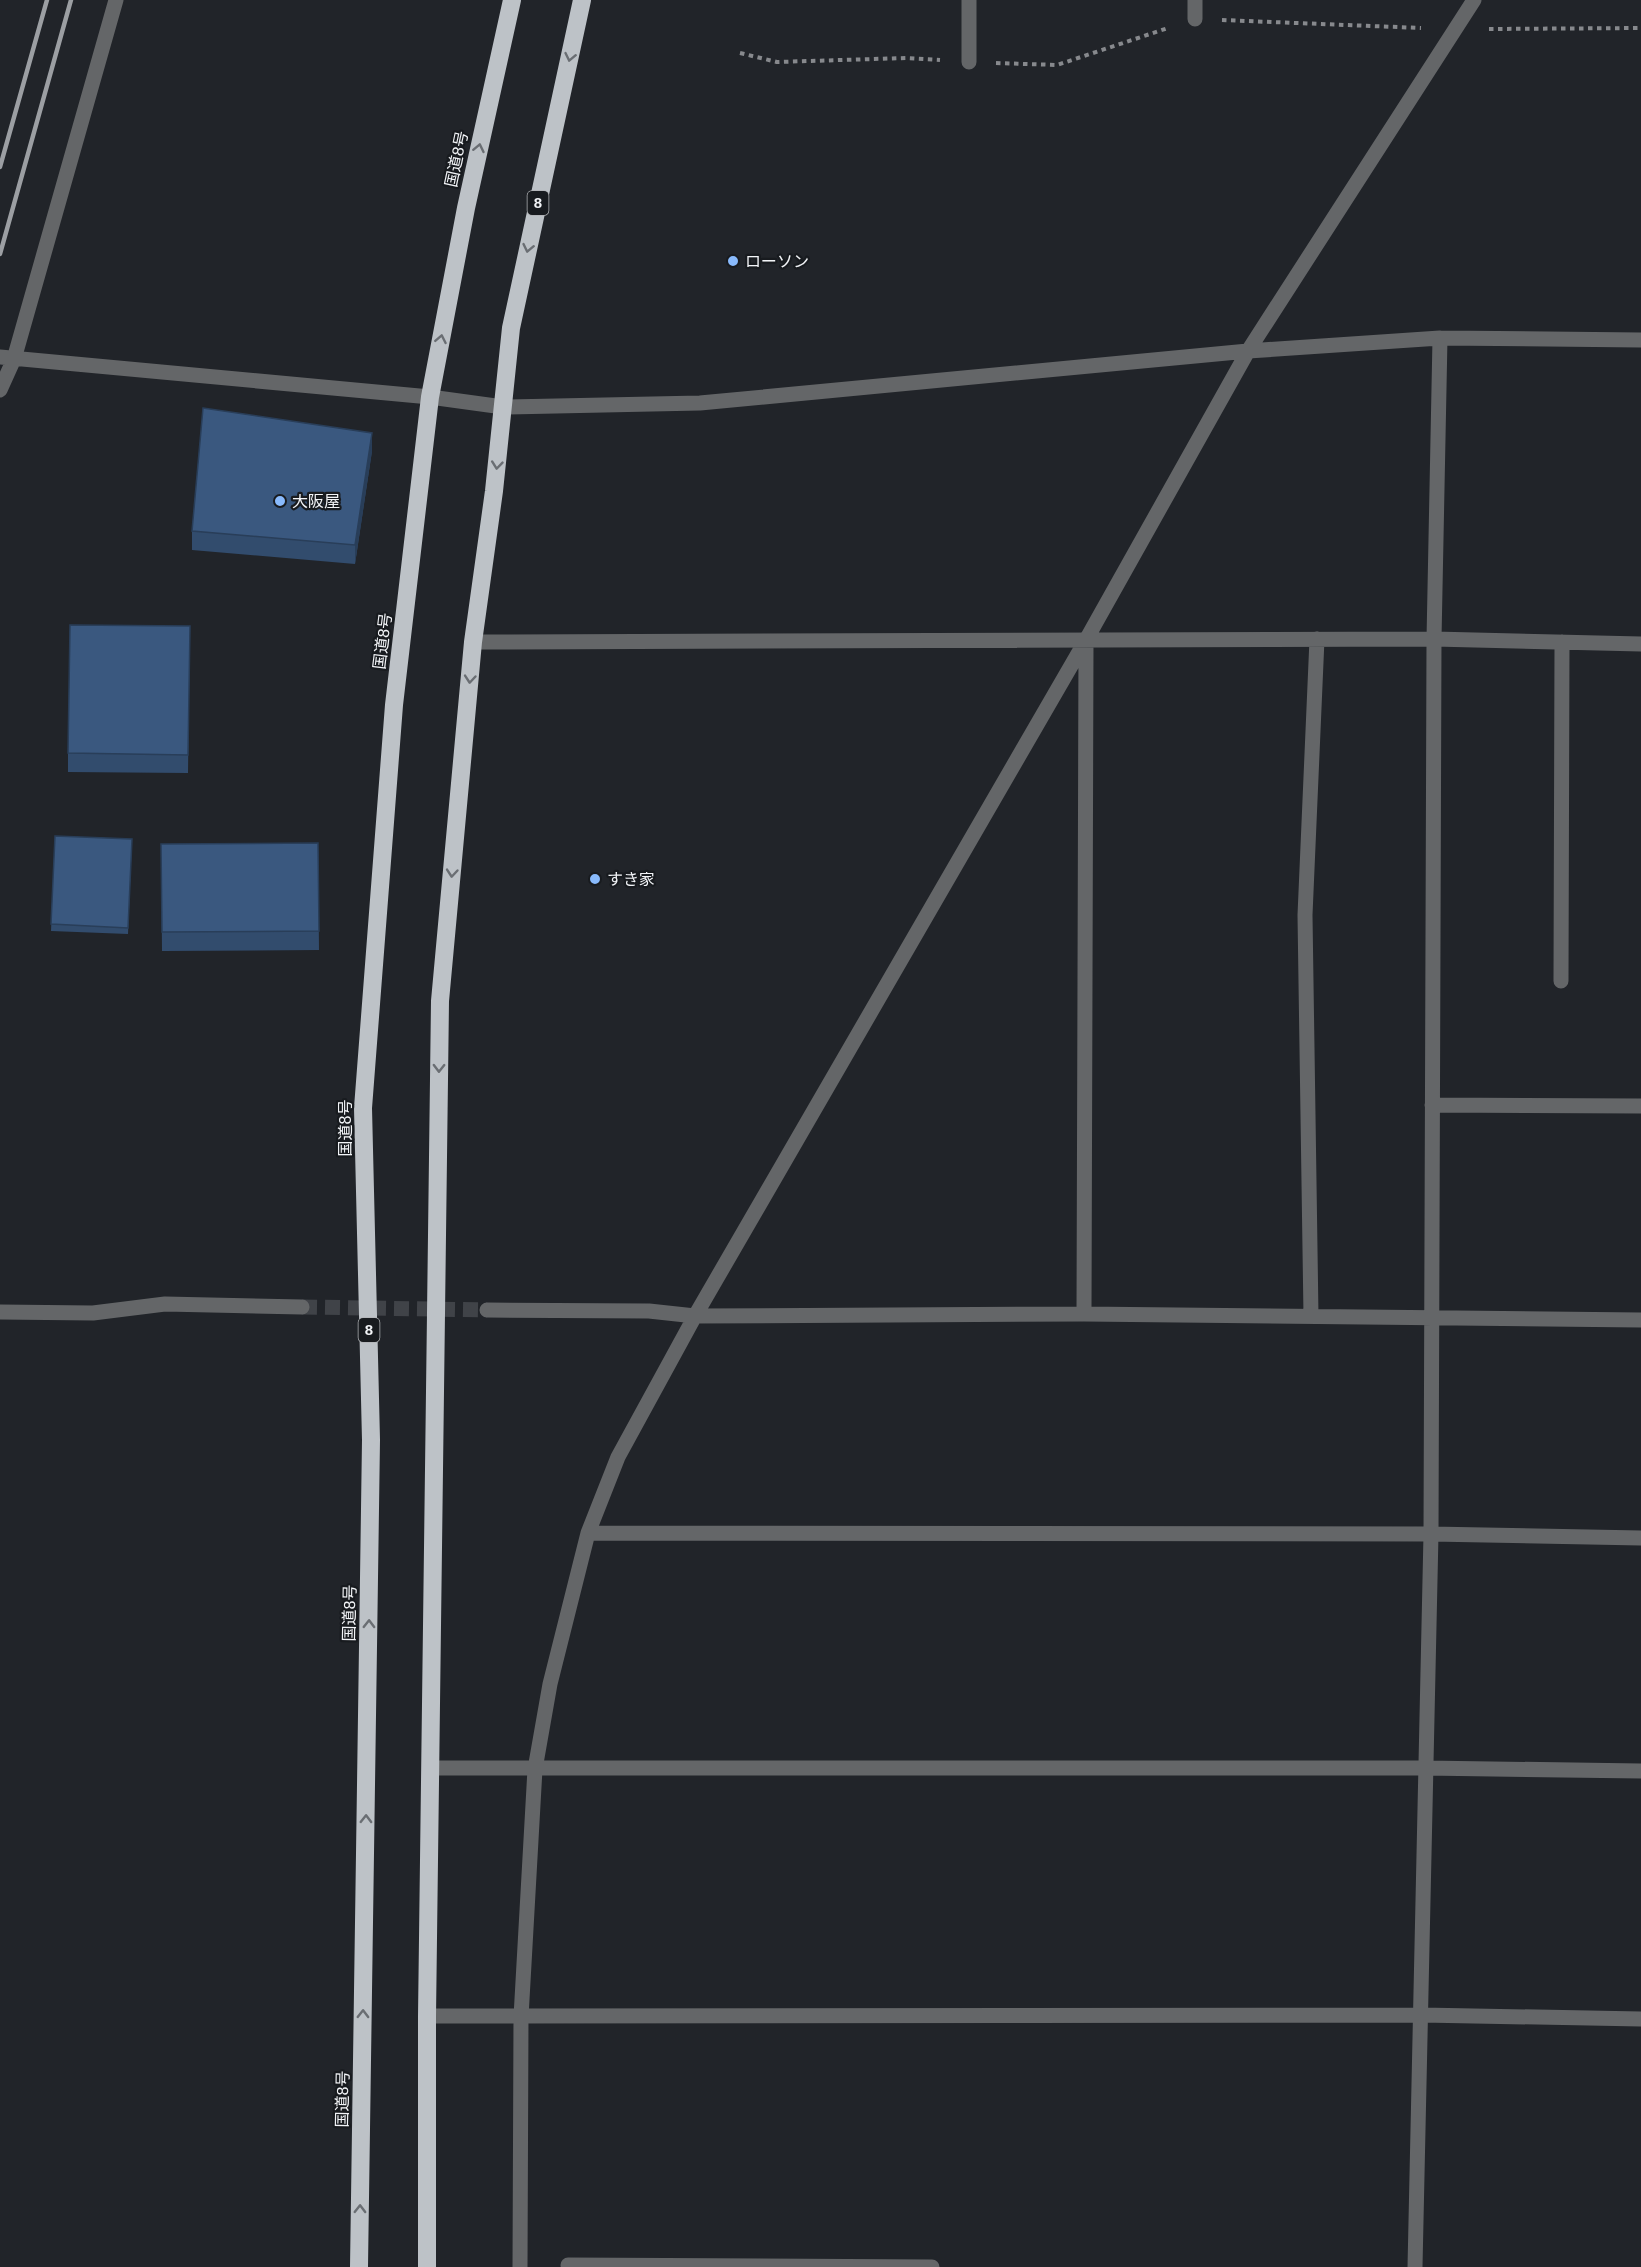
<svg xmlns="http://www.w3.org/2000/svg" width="1641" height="2267" font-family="Helvetica,'Noto Sans JP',sans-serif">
  <rect width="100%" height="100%" fill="#212429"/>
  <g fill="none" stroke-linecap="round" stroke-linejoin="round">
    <!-- minor-tunnel -->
    <path stroke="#404348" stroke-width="15" stroke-dasharray="15 8" stroke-linecap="butt" d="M302,1307l185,3"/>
    <!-- path -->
    <path stroke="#87898d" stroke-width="4" stroke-dasharray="4.5 4.5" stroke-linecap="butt" d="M1222,20l199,8
      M1489,29l152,-1
      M740,53l37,9 129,-4 34,2
      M996,63l61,2 111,-37"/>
    <!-- minor -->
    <path stroke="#646668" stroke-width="15" d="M1195,19v-19
      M969,62v-62
      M0,357l430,40 73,10 197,-4 548,-52 192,-13 201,2
      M0,390l14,-31 102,-359
      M473,642l961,-3 207,5
      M1561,981l1,-339
      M1432,1105l209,1
      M487,1310l162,1 46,5 389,-2 557,6
      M0,1312l93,1 72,-9 137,3
      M1084,1314l2,-671
      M1311,1316l-6,-401 12,-276
      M588,1533l843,1 210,4
      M430,1768h995l216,3
      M427,2016l995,-1 219,4
      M568,2265l364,2
      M520,2267l1,-250 14,-248 15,-85 38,-151 30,-76 77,-141 391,-676 162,-289 226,-351
      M1415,2267l16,-733 3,-895 6,-301"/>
    <!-- highway -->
    <path stroke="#bdc2c7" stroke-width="18" d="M359,2267l12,-827 -8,-332 31,-403 36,-308 36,-189 46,-208
      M427,2267v-251l13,-1015 33,-359 21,-151 17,-163 71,-328"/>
    <!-- rail -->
    <path stroke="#9c9fa3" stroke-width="4.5" d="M0,167l47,-167
      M0,254l71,-254"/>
  </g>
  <!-- wall -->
  <path fill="#324c6d" d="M372,451l-17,113 -163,-14v-19z
    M190,626l-2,147 -120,-1v-19z
    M55,836l77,3 -4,95 -77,-3z
    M318,843l1,107 -157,1 -1,-107z"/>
  <!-- shaded-wall -->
  <path fill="#293e59" d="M372,433v18l-17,113v-19z"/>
  <!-- building -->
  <path fill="#3a587f" stroke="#293e59" stroke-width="1.5" d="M203,408l169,25 -17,112 -163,-14z
    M70,625l120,1 -2,129 -120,-2z
    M55,836l77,3 -4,89 -77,-4z
    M318,843l1,88 -157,1 -1,-88z"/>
  <!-- one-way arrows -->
  <defs><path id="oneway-chevron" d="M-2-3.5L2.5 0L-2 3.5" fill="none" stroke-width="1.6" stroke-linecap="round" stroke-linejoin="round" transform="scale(1.5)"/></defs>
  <g stroke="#6a6e73">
    <use href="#oneway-chevron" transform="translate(570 57) rotate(102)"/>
    <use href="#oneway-chevron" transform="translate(479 148) rotate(-78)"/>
    <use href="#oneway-chevron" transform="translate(528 248) rotate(102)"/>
    <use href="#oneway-chevron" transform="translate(441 339) rotate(-79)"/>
    <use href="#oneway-chevron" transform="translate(497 465) rotate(96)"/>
    <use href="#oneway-chevron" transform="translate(470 679) rotate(95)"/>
    <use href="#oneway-chevron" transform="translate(452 873) rotate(95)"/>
    <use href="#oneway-chevron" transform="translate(439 1068) rotate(91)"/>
    <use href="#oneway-chevron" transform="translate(369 1624) rotate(-89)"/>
    <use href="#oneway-chevron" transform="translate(366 1819) rotate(-89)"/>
    <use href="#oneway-chevron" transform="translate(363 2014) rotate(-89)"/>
    <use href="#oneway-chevron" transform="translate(360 2209) rotate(-89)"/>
  </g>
  <!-- markers -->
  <g fill="#89bafc" stroke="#181b1f" stroke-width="2">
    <circle cx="733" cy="261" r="6"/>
    <circle cx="280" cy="501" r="6"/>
    <circle cx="595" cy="879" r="6"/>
  </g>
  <g text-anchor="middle" stroke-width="4.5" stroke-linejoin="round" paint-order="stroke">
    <!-- shield labels -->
    <g fill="#181b1f" stroke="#b1b3b6" stroke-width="1.5">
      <rect x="527.5" y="191" width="21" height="24" rx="4.5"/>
      <rect x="358.5" y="1318" width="21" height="24" rx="4.5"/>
    </g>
    <g font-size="15" font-weight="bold" fill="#f2f4f7">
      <text x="538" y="208">8</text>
      <text x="369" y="1335">8</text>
    </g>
    <!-- street labels -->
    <g font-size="16" fill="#f2f4f7" stroke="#181b1f">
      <text transform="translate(456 159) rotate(-78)" y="6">国道8号</text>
      <text transform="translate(382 641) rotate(-83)" y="6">国道8号</text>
      <text transform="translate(345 1128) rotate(-90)" y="6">国道8号</text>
      <text transform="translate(349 1613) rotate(-89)" y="6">国道8号</text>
      <text transform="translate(342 2099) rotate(-89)" y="6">国道8号</text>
    </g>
    <!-- poi labels -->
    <g font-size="16" fill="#f2f4f7" stroke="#181b1f" text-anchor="start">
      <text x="745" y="267">ローソン</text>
      <text x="292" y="507">大阪屋</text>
      <text x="607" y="885">すき家</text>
    </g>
  </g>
</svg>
